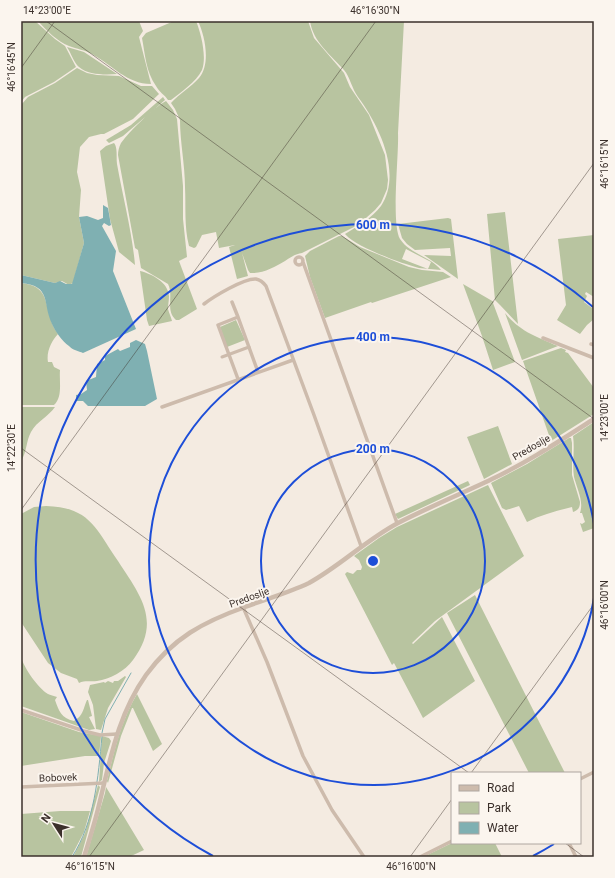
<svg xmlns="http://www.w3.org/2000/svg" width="615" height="878" font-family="Roboto,sans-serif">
  <rect width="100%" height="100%" fill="#f4ebe1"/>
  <!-- green -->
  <path fill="#b8c4a0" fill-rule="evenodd" d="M21,21h14l20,18 10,7 11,21 -22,15 -29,15 -4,5z
    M38,21h101l4,10 -4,6 12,47c-24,0 -39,-19 -59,-30 -7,-4 -15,-5 -23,-8 -12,-5 -22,-15 -31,-25z
    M174,21h22c5,12 11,36 6,49 -6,12 -21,22 -31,30h-3c-3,-5 -9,-8 -12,-14 -10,-14 -11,-32 -14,-48l4,-5z
    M198,21h110l6,17 30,35 6,14 19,28 16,40 3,25 -1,9 -6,14 -6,7 -9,8 -10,8 -54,27c-7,1 -11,4 -17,8 -10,6 -23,13 -35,12l-2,-3 -6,-17 6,23 -11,3 -8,-32 6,-2 -16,3 -3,-16 -14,3 -6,12 -2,1 -5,-2c-5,-20 -3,-39 -4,-59 0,-22 -5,-45 -5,-67l-5,-11 -4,-6c8,-9 20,-16 28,-25 12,-14 6,-42 -1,-57z
    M310,21h94l-6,112c1,22 -7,91 2,106 10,15 31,18 41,31 -8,-1 -15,-1 -22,-2 -16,-4 -63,-21 -73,-33l-1,-1c13,-8 27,-16 36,-28 22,-33 -3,-82 -23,-109 -6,-8 -8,-20 -14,-27 -13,-15 -31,-28 -34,-49zM406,249l25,13 -3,7 -26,-10z
    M67,47l17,5 33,22c-12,1 -29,1 -38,-7 -5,-4 -8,-14 -12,-20z
    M77,68l10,5 10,2 22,1 22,10h11l7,8 -26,25 -29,15h-3l-12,3 -9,10 -3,25 4,18 -2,27 5,26 -11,40 -4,2 -7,-4 -7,2 -34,-8v-170l7,-8 27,-14z
    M163,97l2,3 -42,36 -14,7 -3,-3 25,-15z
    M166,101l7,9 4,9 6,67v33l4,38 -8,4 18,48 -18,11h-3c-11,-9 -2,-25 -8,-36l-27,-16 -3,-18 -3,-2 -17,-93c0,-4 1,-8 3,-12 9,-12 32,-35 45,-42z
    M114,143c4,5 2,15 3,21 6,34 15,67 18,101l-16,-13 -9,-33 -10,-68 6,-5z
    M505,212l13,112 -18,-19 -5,-5 -8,-86z
    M448,218l3,1 7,60 -34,-24 27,1 -1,-8 -35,2 -8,-6 -5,-6 -4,-14z
    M594,235v62l-8,-5 -1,2 2,2 -3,6 8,6 2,-2v13l-7,6 -7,9 -23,-14 9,-15 -8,-66z
    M339,236h3l18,11 49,20 13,3 21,2 8,5 -79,26 -1,-1 -46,16 -15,-41 -5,-21 5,-5z
    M140,271c12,3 28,11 29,25 0,4 -1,9 -1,13 1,4 3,8 4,12l-23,5 -2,-6z
    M21,283c28,3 23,19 31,40 1,4 4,8 6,11 -6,6 -12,18 -10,28h4l2,5 6,3c-1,11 3,27 -6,35h-33z
    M463,284l31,18 -1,1 22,59 -22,8 -11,-34z
    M505,313c16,19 30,23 53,33l-36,14z
    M236,320l9,20 -18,7 -7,-20z
    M561,348l5,2 -1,2 3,1 26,35v26l-43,27 -28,-80z
    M21,407h34c-7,10 -18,14 -24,25 -5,9 -4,20 -10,29z
    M594,422v106l-11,4 -3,-9 2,1 3,-2 -3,-9h-2c4,-12 -3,-24 -6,-36 -2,-13 1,-28 -1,-41z
    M498,426l14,38 -28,15 -17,-42z
    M569,438h2l1,5v32l8,27c0,6 -2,8 -7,10l-1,-5c-16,4 -31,8 -45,15l-8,-16 -13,4 -4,-2 -11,-25 36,-19z
    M468,481l2,4 -72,34 -3,-5z
    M488,485l36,71 -89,65 -23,22 1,1 29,-27 33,64 -52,37 -29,-55 -2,2 -47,-91 2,-2 6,2 4,-4h4l1,-3 -3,-7 -5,-4 25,-18 18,-11z
    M46,506c44,1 50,23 72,55 22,34 44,60 15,99 -8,11 -23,19 -36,21 -6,1 -12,-1 -18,2l-2,-4 -16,-6 -13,-10 -27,-41v-108l13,-7z
    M475,595l90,178h-36l-82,-160z
    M21,657c3,11 17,31 27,37 2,1 6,2 9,3l-2,3c4,11 6,18 19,21 2,-2 5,-3 6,-5 3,-3 5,-12 7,-16h1l4,16 -3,1 6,12 -6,1 -68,-24z
    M125,676l1,1 -18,31 -7,22 -5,-1 -3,-24 -5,-13 2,-7 14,-3 1,1 3,-2 5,2 1,-2h4z
    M137,694l25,50 -9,7 -20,-43h-1l-11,28 -13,47 -1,-2c7,-30 14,-60 30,-87z
    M21,712l58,20 22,4 -2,20h-14l-64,10z
    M102,736l7,2 2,3 -7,22 -2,17 -3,2z
    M98,785l2,2 -19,70h-8l12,-24z
    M106,787l38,63 -15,7h-43l19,-64z
    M60,811h30l-6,21 -13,25h-50v-43z
    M452,843h43l7,14h-79z"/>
  <!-- water -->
  <path fill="#7fb0b2" d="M103,205l5,3 3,17 -2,1 -5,-3 -2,3 14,25 -3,20 23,58 -53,24c-4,-2 -11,-3 -14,-7 -7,-5 -14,-15 -17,-22 -10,-21 0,-38 -31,-41v-8l34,8 5,-2 6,3h6l12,-41 -5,-26 8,-1 11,4 5,-2z
    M136,340l9,4 2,7 10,48 -12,7h-57l-5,-5h-7v-6l5,-1 6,-4 -1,-9 10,-4 1,-13 8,-4v-4l13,-7 2,2 10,-4v-4z"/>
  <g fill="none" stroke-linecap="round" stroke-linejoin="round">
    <!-- stream -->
    <path stroke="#7fb0b2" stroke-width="1" d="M102,733l3,-14 26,-46
      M72,857c23,-36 26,-79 30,-121"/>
    <!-- pedestrian -->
    <path stroke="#cdbbac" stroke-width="3" d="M222,357l27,-10"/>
    <!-- minor -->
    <path stroke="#cdbbac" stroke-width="3.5" d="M295 261a4 4 0 1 1 8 0a4 4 0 1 1-8 0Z
      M303,262l94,261
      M232,302l6,15
      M204,304c9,-7 40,-26 52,-25 5,1 7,3 10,7l48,129 47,131
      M543,338l51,20
      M591,344l3,1
      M238,379l-20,-54 20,-8 20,55
      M162,407l131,-47
      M243,607l24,55 36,94 29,54 32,47
      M21,710l63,21 16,4 17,-1
      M580,779l14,-7
      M21,787l83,-4
      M569,843l7,14
      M420,857l32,-16"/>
    <!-- tertiary -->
    <path stroke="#cdbbac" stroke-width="4.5" d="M84,857c5,-16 10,-32 14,-48 12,-48 19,-93 48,-134 27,-37 57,-53 99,-68 21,-8 43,-14 64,-24 31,-17 57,-43 89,-60 31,-16 63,-29 94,-44 36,-17 69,-39 102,-60"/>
  </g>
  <!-- ticks -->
  <path fill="none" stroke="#3b302b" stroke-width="1" stroke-opacity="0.45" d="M46,21l548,398M21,68l34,-47M21,448l448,325M21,510l355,-489M471,773l123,-169M565,843l19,14M89,857l505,-694M410,857l42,-58"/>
  <!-- distance rings -->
  <g fill="none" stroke="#1d4ed8" stroke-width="2">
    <circle cx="373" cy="561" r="112"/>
    <path d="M594 598A224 224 0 1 1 594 524"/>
    <path d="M554 844A336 336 0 0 1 533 856M213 856A336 336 0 1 1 593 307"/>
  </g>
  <g text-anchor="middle" stroke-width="4" stroke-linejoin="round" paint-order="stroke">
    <!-- street labels -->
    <g font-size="10" fill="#3b302b" stroke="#fbf5ee">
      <text transform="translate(531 447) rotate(-30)" y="4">Predoslje</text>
      <text transform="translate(249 597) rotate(-20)" y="4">Predoslje</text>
      <text transform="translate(58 777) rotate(-2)" y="4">Bobovek</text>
    </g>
  </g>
  <circle cx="373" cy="561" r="6" fill="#1d4ed8" stroke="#fbf5ee" stroke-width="2"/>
  <g font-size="12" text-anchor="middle" font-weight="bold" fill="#1d4ed8" stroke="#fbf5ee" stroke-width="4" stroke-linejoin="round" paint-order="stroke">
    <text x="373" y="229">600 m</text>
    <text x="373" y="341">400 m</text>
    <text x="373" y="453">200 m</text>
  </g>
  <!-- border -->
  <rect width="615" height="878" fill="none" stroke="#fbf5ee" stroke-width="44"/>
  <!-- legend -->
  <rect x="451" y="772" width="130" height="72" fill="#fbf5ee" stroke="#aea6a0"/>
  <rect x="459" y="785" width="20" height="6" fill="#cdbbac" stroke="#aea6a0"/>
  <text x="487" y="792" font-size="12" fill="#3b302b">Road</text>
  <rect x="459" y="802" width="20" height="12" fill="#b8c4a0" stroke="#aea6a0"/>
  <text x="487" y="812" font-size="12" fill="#3b302b">Park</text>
  <rect x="459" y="822" width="20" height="12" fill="#7fb0b2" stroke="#aea6a0"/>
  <text x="487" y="832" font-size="12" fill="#3b302b">Water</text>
  <!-- north arrow -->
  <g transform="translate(54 824) rotate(306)" stroke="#fbf5ee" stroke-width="3" paint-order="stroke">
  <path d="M0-3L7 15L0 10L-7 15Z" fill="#3b302b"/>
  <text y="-6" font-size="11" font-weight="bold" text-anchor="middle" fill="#3b302b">N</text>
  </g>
  <rect x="22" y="22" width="571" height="834" fill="none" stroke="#3b302b" stroke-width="1.5"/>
  <g font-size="10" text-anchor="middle" fill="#3b302b">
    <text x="47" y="14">14°23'00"E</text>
    <text x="375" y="14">46°16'30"N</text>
    <text transform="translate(11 67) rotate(-90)" y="4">46°16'45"N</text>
    <text transform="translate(604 164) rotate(-90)" y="4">46°16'15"N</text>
    <text transform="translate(604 418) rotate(-90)" y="4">14°23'00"E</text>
    <text transform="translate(11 448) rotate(-90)" y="4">14°22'30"E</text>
    <text transform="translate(604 605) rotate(-90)" y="4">46°16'00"N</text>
    <text x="90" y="870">46°16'15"N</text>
    <text x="411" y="870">46°16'00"N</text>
  </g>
</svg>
